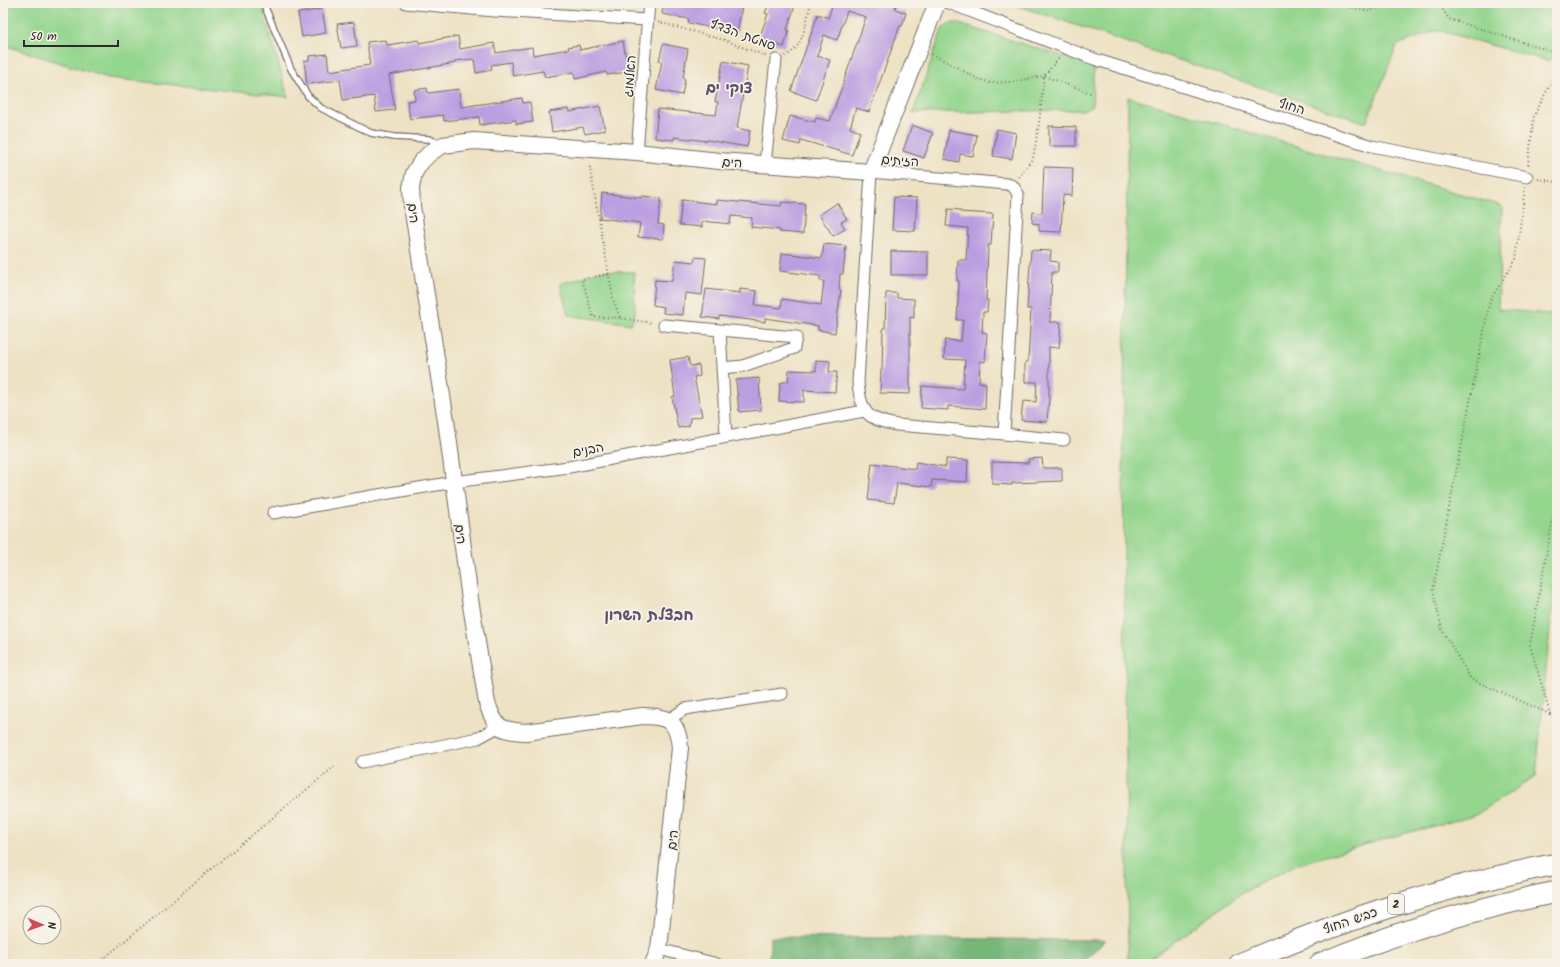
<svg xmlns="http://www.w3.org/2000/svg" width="1560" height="967" font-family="Kalam,'Playpen Sans Hebrew',sans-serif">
  <rect width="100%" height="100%" fill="#f7f3e8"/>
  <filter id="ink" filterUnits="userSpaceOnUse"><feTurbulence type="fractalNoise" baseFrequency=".025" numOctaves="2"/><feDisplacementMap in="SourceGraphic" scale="8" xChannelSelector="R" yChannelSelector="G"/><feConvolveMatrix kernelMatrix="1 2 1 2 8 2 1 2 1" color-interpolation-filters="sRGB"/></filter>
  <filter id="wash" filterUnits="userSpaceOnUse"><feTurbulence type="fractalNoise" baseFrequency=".012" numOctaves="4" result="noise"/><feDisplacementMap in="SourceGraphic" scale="16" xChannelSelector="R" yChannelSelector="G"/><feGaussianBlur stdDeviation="0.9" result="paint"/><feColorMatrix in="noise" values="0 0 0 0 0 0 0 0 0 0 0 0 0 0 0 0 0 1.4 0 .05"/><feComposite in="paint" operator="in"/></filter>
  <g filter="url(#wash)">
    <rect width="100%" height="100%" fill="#eee2c4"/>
    <!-- built -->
    <path fill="#e9d1ed" d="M1557,657v64l-7,-7z"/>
    <!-- green -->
    <path fill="#94d68e" stroke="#60805c" d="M3,3h258l27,94 -180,-19 -105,-33z
      M1010,3h547v50l-9,8 -111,-31 -40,15 -31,78z
      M956,23l138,43 -2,41 -9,3 -170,3 29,-84 6,-5z
      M1128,97l374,109 -4,103 59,6v240l-21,221 -62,40 -72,18 -107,31 -56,30 -70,51 -28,18h-13l-5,-493z
      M601,271l33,1 1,41 -4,11 -63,-9 -8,-31z"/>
    <!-- forest -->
    <path fill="#77b779" stroke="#517152" d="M770,937l336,3 -26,24h-311z"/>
    <g id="blocks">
      <!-- building -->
      <path fill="#bb9de1" d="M664,3h60l18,3 -5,27 -49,-10 1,-4 -27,-5z
        M769,3h21l5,2 -8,25h2l-5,17 -25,-8 9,-25 -3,-1z
        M829,3h40l13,4 2,-4h5l7,2 -1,4 11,4 -4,13h-2l-31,86 -13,-4 -6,20 10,4 -8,23 -51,-15 -1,5 -17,-4 7,-25 25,6 1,-4 14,3 36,-104 -19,-6 -10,29 -13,-5 -7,21 13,4 -14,40 -25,-9 27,-77 10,4 4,-12 -3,-1z
        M322,9l4,24 -24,4 -4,-24z
        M354,22l3,24 -16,2 -4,-24z
        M458,36l2,13 34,-6 2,10 36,-6 1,8 36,-6 -1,-2 11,-2 1,5 43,-9 5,31 -21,3 -1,-3 -31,7 -1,-7 -29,5 -2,-6 -30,5 -2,-14 -20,3 1,5 -16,3 -2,-14 -19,2v2l-66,12 6,35 -19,2 -2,-16 -31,4 -3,-20 -33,4 -3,-23 5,-1v-4l18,-2 2,17 41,-6 -3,-23 19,-2 1,5 32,-5v3z
        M663,44l25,5 -5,29 2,1 -3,16 -26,-5 6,-29h-3z
        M723,61l25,5 -11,62 13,3 -3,16 -40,-7v1l-33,-4v3l-19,-2 3,-29 58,6 2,-13h-3z
        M427,88l1,5 31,-4 2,18 61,-9 1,5 7,-1 3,20 -17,2v-4l-36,5 -1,-8 -35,4 -1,-6 -33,4 -3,-18 8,-1 -1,-10z
        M600,106l5,24 -20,4 -2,-7 -31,5 -3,-20 20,-3v3z
        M912,125l21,8 -9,25 -21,-7z
        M1049,126l27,1v19h-27z
        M997,129l19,4 -4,26 -19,-3z
        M949,130l28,5 -4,21 -13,-2 -1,8 -15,-3z
        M1044,167l29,1 -1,28 -9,-1 -2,37 -22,-1v-7l-7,-1 1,-11 9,1z
        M602,193l40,5v-2l19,2 -3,26 6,1 -1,14 -25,-2 2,-14 -40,-5z
        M894,197l23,1 -2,33 -23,-1z
        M682,200l35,4v-4l64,6 1,-4 23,2 -2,30 -23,-2v-2l-29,-3 1,-9 -21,-2 -1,8 -28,-3v6l-23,-2z
        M837,203l10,16 -6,3 4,7 -12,7 -14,-21z
        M948,209l12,1v2l33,2 -2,31h-3l-2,55h2l-1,12h-4l-1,20 5,1 -2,29 -5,-1 -1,21 7,1 -1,26 -37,-3v4l-27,-2 1,-22 41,3 2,-29 -21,-1 1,-19 16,1 2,-21h-6l2,-39h-2l1,-21h8l2,-32 -22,-2z
        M824,244l22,2 -3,28h-3l-1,16h2l-6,43 -17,-3v-4l-53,-8v4l-46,-6v3l-17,-2 4,-28 34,4v-4l17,2 -2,14 26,3 1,-9 39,6 3,-24h-4v-5l-40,-5 2,-18 40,5z
        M1031,250l20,1 -1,10 8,1v10h-6l-2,50h11l-2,26 -10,-1v51l-2,24 -26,-2 2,-19 13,1 1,-20h-12v-20h3l3,-53h-4z
        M891,251l37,1v23h-37z
        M695,257l11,1 -4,37 -17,-2 -2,22 -20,-2 1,-6 -11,-2 2,-25 17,1 3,-21 19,2z
        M886,293h11v5l17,1v19l-4,-1v77l-30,-1 1,-23h1l1,-42h2z
        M688,357l2,9 9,-1 1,11 -6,1 8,39 -12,2 -1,8 -11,2 -6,-31 3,-1 -5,-36z
        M816,360l14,1 -1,11h8l-2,20 -31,-2v12l-25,-1 1,-18 8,-2 1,-11 27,1z
        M759,378l2,32 -22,2 -3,-32z
        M1042,458l1,10h19v13l-50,2v2l-20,-1v-22l37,1 -1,-4z
        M946,459l22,1 -1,22 -35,-2 -1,7 -34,-4 -3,20 -26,-3 4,-37 43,6 1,-7 30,5z"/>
    </g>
  </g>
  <g filter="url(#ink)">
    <use href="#blocks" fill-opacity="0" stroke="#6f6b61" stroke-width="1"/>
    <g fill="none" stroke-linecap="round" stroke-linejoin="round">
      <defs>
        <path id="lane" d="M265,3v4l26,62 17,27 13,12 50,25 23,4 35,2 10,4"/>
        <path id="street" d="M406,3l88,8 153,9
          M949,3l145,56 278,87 155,31
          M637,152l12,-149
          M765,164l11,-104
          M871,172l136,12 6,2 5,8 -14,240 -107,-9c-31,-6 -36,-12 -39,-43z
          M664,325l56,5
          M722,368l21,-2 51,-18 2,-11 -76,-7 6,106
          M1004,434l60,6
          M273,513l181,-31 115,-15 295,-56
          M668,720l17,-11 97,-15
          M362,762l116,-24 20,-11
          M659,949l58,15"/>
        <path id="secondary" d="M653,964l6,-15 21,-201c-2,-27 -12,-32 -38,-32l-116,16c-26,-2 -30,-3 -39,-29l-17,-104 -24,-178 -34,-215 -1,-18 3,-15 7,-11 10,-10 12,-7 31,-4 163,11 82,9 152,11 66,-169"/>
        <path id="highway" d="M1240,964c105,-45 205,-79 317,-100
          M1320,964c76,-32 156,-56 237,-72"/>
      </defs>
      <!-- lane casing -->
      <use href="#lane" stroke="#6f6b61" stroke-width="8"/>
      <!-- street casing -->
      <use href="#street" stroke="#6f6b61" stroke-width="13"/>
      <!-- secondary casing -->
      <use href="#secondary" stroke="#6f6b61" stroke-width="18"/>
      <!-- highway casing -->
      <use href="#highway" stroke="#6f6b61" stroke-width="23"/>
      <!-- path -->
      <path stroke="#6f6b61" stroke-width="2" stroke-dasharray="1 3" stroke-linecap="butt" d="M1347,3l2,4 21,4 19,-8
        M1438,3l11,16 108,34
        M658,22l66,18 42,16
        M932,54l46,25 13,4 20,-1 33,-6 49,18
        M785,56c19,-7 21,-36 26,-53
        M589,163l24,135 7,20 33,5
        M1528,165l6,-49 23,-45
        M1019,177l14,-19 6,-34 5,-48 16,-19
        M1538,179l19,3
        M1525,187l-9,72 -26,41 -57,290 9,40 29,49 79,35
        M608,274l-26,5 11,38 27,1
        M1557,495l-27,150 20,69 7,7
        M97,964l238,-198"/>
      <!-- lane -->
      <use href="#lane" stroke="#fff" stroke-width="5.5"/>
      <!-- street -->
      <use href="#street" stroke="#fff" stroke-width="11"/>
      <!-- secondary -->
      <use href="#secondary" stroke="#fff" stroke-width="16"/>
      <!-- highway -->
      <use href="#highway" stroke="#fff" stroke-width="21"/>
    </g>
  </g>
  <g text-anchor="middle" stroke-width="3.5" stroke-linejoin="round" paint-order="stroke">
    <!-- shield labels -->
    <rect fill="#f7f3e8" stroke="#686764" stroke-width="1" x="1388" y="894" width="16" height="20" rx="3"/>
    <g font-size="12" font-weight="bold" fill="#2b2b2b">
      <text x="1396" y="908">2</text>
    </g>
    <!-- street labels -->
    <g font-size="13" fill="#2b2b2b" stroke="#f7f3e8">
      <text transform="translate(743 34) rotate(20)" y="5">סמטת הצדף</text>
      <text transform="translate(629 76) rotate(-85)" y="5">האלמוג</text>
      <text transform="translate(1292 106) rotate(17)" y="5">החוף</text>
      <text transform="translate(900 160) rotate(4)" y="5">הזיתים</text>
      <text transform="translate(732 162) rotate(4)" y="5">הים</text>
      <text transform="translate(414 213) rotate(83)" y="5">הים</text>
      <text transform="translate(588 449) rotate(-11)" y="5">הבנים</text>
      <text transform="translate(461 534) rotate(83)" y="5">הים</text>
      <text transform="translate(672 840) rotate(-84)" y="5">הים</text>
      <text transform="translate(1350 920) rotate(-19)" y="5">כביש החוף</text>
    </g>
    <!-- quarter labels -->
    <g font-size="15" font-weight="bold" fill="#5d536b" stroke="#f7f3e8">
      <text x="729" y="93">צוקי ים</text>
      <text x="649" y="620">חבצלת השרון</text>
    </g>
  </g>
  <!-- margin -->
  <rect width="1560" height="967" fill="none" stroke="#f7f3e8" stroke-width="16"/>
  <!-- north arrow -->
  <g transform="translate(42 925) rotate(92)"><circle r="19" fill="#f7f3e8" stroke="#a5a39c"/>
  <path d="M0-3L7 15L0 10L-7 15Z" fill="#d1495b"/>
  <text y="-6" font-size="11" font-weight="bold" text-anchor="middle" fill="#2b2b2b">N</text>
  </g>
  <!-- scale -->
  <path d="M24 40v6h94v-6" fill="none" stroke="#2b2b2b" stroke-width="2"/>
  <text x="30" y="40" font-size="12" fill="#2b2b2b" stroke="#f7f3e8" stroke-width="3" paint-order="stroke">50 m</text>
</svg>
